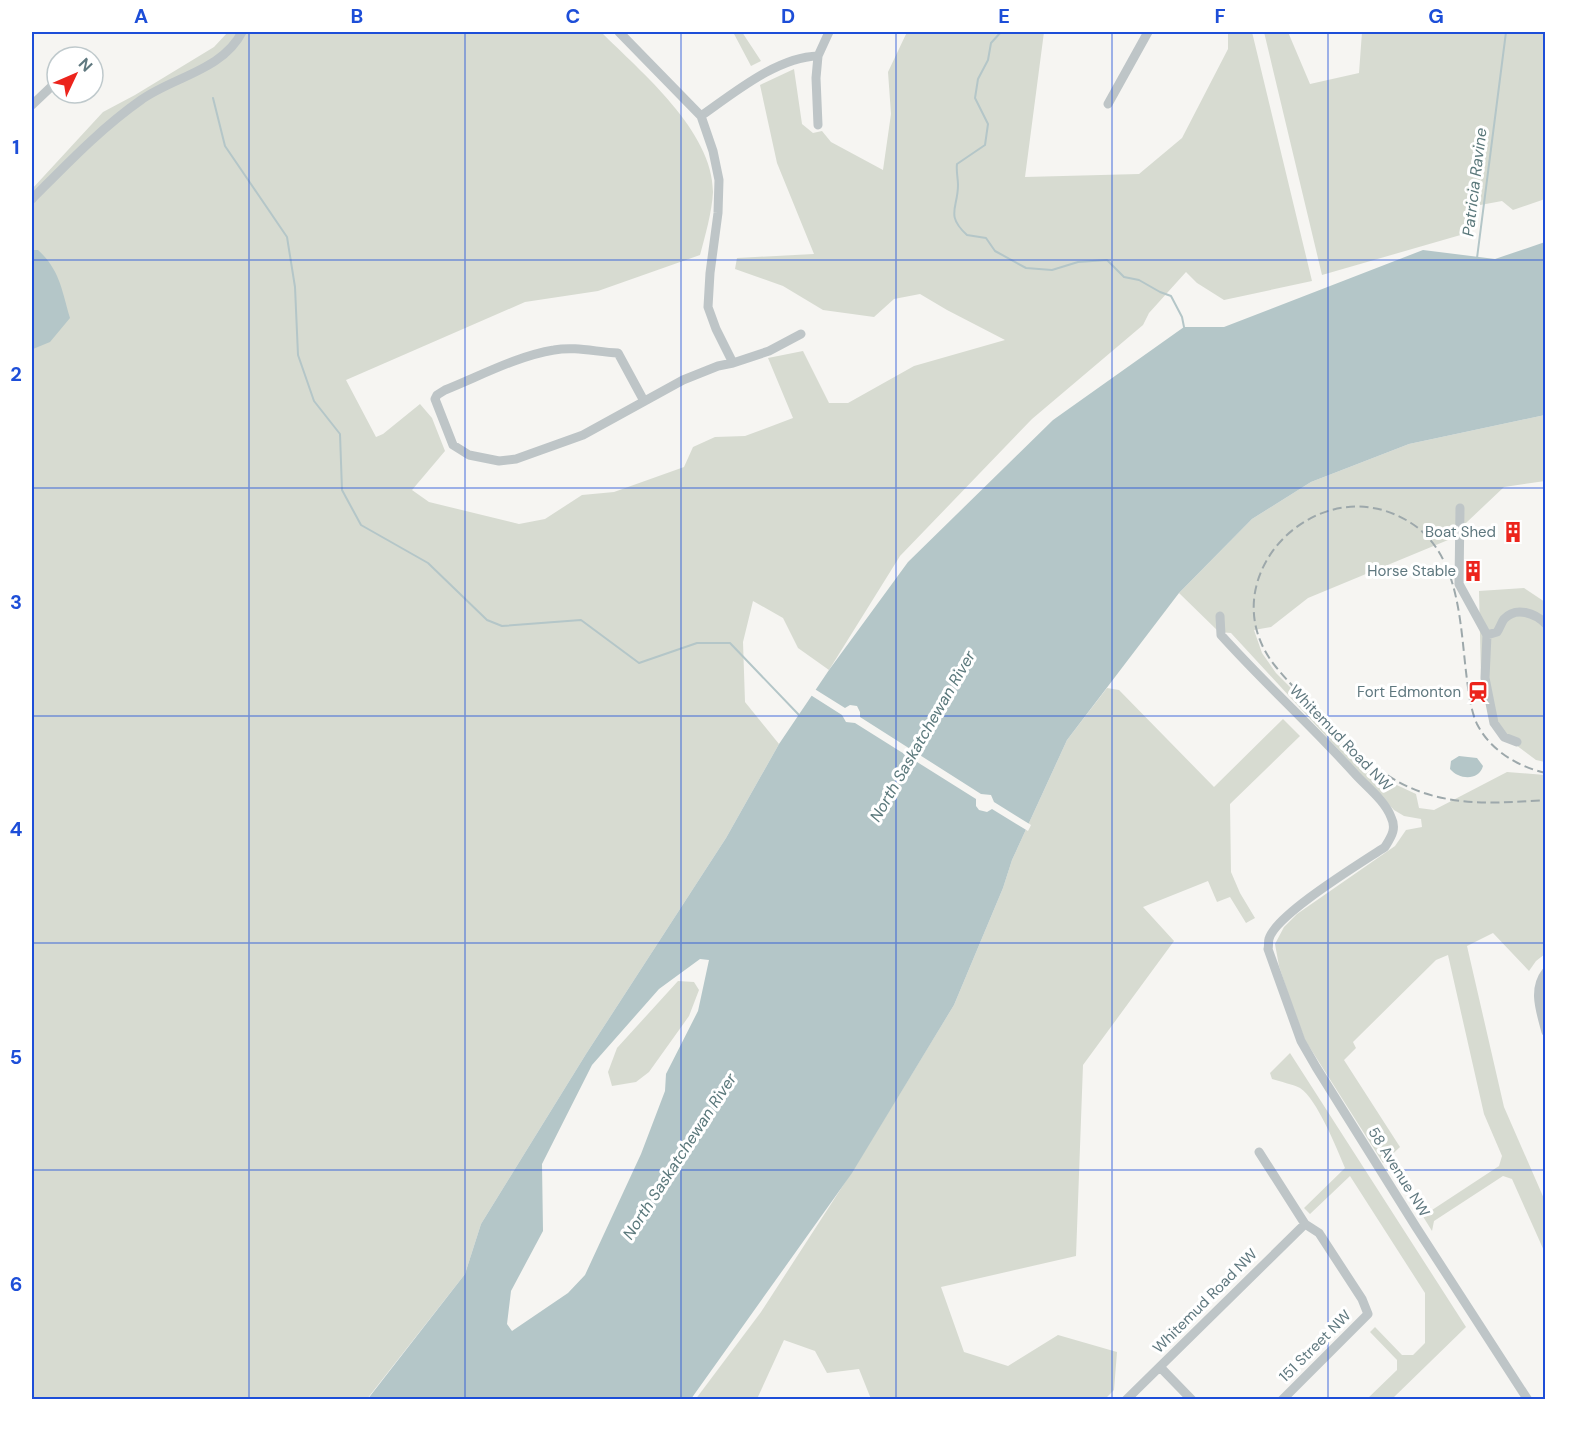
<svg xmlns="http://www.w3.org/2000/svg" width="1577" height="1431" font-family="'DM Sans',sans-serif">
  <rect width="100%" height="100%" fill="#f6f5f2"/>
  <!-- green -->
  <path fill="#d7dbd1" d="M228,32h373c40,40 112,99 112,160 -1,20 -8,44 -13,63l-102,36 -73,11 -179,78 30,57 7,-3 37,-30 12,14 13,33 -33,39 17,12 90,22 26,-5 37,-24 32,-3 70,-25 9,-20 22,-10 30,-1 48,-18 -25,-60 35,-7 26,52h19l66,-37 91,-26 -58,-30 -27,-16 -26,5 -20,18 -51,-7 -40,-24 -48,-17 2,-11 77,-4 -37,-91 -17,-78 34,-16 8,55 11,9 9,-2 9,11 52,28 8,-56 -3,-42 19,-40h137l-19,145 114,-3 43,-36 46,-89v-17h24l60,249 -88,19 -27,-17 -11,-11 -37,41 -6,12 -111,94 -132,137 -71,114 -31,-22 -15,-30 -30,-17 -10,41 2,60 34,42 -53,94 -140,216 -105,170 -16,50 -98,125h-335v-1210l71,-77 32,-17 79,-48z
    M733,32h9l19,29 -10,5z
    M1264,32h24l22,52 49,-11 3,-41h183v167l-32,11 -11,-9 -27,5 -11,28 -142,41z
    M1545,415v66l-41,6 -56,53 -140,58 -37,29 -17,3 8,23 14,20 86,86 24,21 30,14 3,14 15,2 73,-38 38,3v179l-9,7 -7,10 -36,-38 -26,13 37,161 41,94v52l-33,-74 -9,-3 -69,45 -2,10 -13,-21 10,2 70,-46 3,-10 -18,-42 -36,-159 -12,5 -83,82 3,6 -12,12 56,87 -17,16 -78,-123 -14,-38 -12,-36 -4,-22 9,-17 13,-13 98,-68 11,-16 16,-3 -1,-8 -17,-3 -10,-6 -163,-177 -12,-1 -40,-39 73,-74 59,-37 98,-38z
    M1524,588l21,14v160l-9,-2 -20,-15 -15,-16 -20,-51 -2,-87z
    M1107,688l12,2 95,97 69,-68 17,17 -70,68 1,68 9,21 15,25 -9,5 -16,-26 -13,5 -9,-21 -65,26 31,34 -91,124 -7,191 -135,31 23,65 44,14 50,-31 59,17 -3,38 -10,10 -233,-1 -12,-30 -32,4 -12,-22 -31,-11 -27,59 -62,1 66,-88 94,-145 99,-162 49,-117 9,-28 55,-120z
    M678,981l16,1 5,8 -10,26 -40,56 -13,10 -24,4 -4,-14 9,-24z
    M1290,1053l176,274 -74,72h-25l30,-29v-10l-27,-28 5,-5 27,28h11l12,-12v-50l-75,-117 -40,38 -6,-6 41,-40c-8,-19 -28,-69 -45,-80 -8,-4 -19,-6 -28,-9l-2,-6z"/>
  <!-- water -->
  <path fill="#b4c6c8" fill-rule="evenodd" d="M1545,242v173l-136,29 -98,38 -59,37 -73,74 -112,147 -55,120 -9,28 -49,117 -102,168 -161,226 -324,1 98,-126 16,-50 105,-170 140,-216 53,-94 50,-74 79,-108 145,-142 131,-93h40l199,-77 72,9zM700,959l9,1 -11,51 -32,63 -1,17 -24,63 -56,121 -17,18 -56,38 -5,-7 4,-33 32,-60 -1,-67 50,-99 67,-76z
    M32,250h6c22,20 24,41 32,68l-20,24 -17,7 -1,-2z
    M1459,756l18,2 6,8c-4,15 -24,14 -33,3l1,-8z"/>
  <!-- pier -->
  <path fill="#f6f5f2" d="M813,688l32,20 5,-3 7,1 3,6v5l121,77 10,1 3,7 37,23 -3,6 -36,-22 -5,3 -8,-2 -3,-4v-7l-121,-76 -9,-1 -4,-7 -33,-21z"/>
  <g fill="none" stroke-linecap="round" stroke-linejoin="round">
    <!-- stream -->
    <path stroke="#b4c6c8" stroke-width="2" d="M1001,32l-10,11 -3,17 -10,19 -3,19 13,26 -3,21 -28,19c-1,7 1,14 1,21 0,23 -13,30 9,50l19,3 9,13 31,17 26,2 26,-8 29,-2 17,17 15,3 21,12 11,4 11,21 2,10
      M213,98l12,48 62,91 8,50 3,68 16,46 26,33 2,56 19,35 67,38 59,57 15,6 79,-6 58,43 58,-20h33l69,72
      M1477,258l29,-226"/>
    <!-- minor -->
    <path stroke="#bec5c7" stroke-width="9" d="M619,32l82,84 12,35 6,29 -1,33 -8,60 -2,34 8,22 17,34
      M1108,104l40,-72
      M32,105l20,-19
      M701,116c33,-23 76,-59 117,-60
      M818,125l-2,-47 2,-22 11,-24
      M32,199c34,-34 69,-71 109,-99 32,-23 82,-30 101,-68
      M644,401l-26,-48c-22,-1 -43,-7 -64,-3 -37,6 -74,26 -109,40l-8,5 -2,4 18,46 16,10 30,6 17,-2 67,-24 100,-55 35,-14 15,-3 36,-12 32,-17
      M1460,508l-1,76 28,51 -2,43 9,45 10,14 13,5
      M1220,616l1,19c44,49 92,92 135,140 12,13 29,26 35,42 6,12 0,20 -6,30 -24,16 -110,68 -116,92 -1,3 0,7 -1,10l33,92 15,26 100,160 112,173
      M1487,635l10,-3c3,-4 4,-9 7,-13 12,-13 31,-6 42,5
      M1546,972c-14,18 -5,40 0,60
      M1259,1152l46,72 14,9 43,66 6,15 -86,86
      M1160,1367l32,33
      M1126,1400l179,-176"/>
    <!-- rail -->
    <path stroke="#9da8ab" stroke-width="2" stroke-dasharray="9 4.5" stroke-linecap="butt" d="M1546,773c-28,-6 -56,-23 -69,-49 -6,-13 -8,-29 -10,-44 -7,-53 -6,-125 -56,-157 -93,-60 -206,57 -135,144 16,20 36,38 54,56 16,16 31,34 50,47 51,38 106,34 166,30"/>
  </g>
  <!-- grid -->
  <path fill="none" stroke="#1d4ed8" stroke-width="1.5" stroke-opacity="0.55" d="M249,32v1368M465,32v1368M681,32v1368M896,32v1368M1112,32v1368M1328,32v1368M32,260h1514M32,488h1514M32,716h1514M32,943h1514M32,1170h1514"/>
  <!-- icons -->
  <defs>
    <symbol id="building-bare" viewBox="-9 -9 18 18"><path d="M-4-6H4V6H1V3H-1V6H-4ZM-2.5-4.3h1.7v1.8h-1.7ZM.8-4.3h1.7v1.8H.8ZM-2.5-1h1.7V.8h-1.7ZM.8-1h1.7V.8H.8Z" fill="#ec241c" stroke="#fff" stroke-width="2.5" paint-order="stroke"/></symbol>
    <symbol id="station-bare" viewBox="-9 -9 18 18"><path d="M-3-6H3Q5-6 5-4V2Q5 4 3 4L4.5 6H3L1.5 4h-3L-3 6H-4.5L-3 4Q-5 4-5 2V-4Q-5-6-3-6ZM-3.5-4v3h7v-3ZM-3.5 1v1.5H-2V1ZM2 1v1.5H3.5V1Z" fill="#ec241c" stroke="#fff" stroke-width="2.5" paint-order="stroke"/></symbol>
  </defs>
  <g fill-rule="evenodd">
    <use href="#building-bare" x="1498" y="517" width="30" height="30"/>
    <use href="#building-bare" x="1458" y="556" width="30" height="30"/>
    <use href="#station-bare" x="1463" y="677" width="30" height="30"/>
  </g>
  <g text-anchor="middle" stroke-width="6" stroke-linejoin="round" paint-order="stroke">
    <!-- poi labels -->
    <g font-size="15" fill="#5f787f" stroke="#fff" text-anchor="end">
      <text x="1496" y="537">Boat Shed</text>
      <text x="1456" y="576">Horse Stable</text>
      <text x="1461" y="697">Fort Edmonton</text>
    </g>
    <!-- street labels -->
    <g font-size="15" fill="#5f787f" stroke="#fff">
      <text transform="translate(1341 738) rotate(46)" y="5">Whitemud Road NW</text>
      <text transform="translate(1399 1172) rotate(58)" y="5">58 Avenue NW</text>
      <text transform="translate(1205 1301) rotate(-45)" y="5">Whitemud Road NW</text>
      <text transform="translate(1315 1346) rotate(-45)" y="5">151 Street NW</text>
    </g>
    <!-- water labels -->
    <g font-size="16" font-style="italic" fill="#5a787b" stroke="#fff">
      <text transform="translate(1474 182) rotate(-83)" y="6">Patricia Ravine</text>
      <text transform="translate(922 736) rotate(-60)" y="6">North Saskatchewan River</text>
      <text transform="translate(679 1156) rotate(-57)" y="6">North Saskatchewan River</text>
    </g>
  </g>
  <!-- border -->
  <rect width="1577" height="1431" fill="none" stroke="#ffffff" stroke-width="66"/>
  <!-- north arrow -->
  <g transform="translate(75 75) rotate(46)"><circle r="28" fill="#ffffff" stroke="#bfc9cc" stroke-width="1.5"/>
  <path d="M0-4.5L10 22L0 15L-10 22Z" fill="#ec241c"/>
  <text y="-9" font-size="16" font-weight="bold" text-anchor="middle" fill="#5f787f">N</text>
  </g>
  <rect x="33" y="33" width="1511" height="1365" fill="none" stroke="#1d4ed8" stroke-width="2"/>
  <g font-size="20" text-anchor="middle" font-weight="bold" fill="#1d4ed8">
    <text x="141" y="23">A</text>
    <text x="357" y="23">B</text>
    <text x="573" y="23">C</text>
    <text x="788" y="23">D</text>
    <text x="1004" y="23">E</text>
    <text x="1220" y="23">F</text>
    <text x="1436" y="23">G</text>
    <text x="16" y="154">1</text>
    <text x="16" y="381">2</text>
    <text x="16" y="609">3</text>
    <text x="16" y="836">4</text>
    <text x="16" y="1064">5</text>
    <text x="16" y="1291">6</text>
  </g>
</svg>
